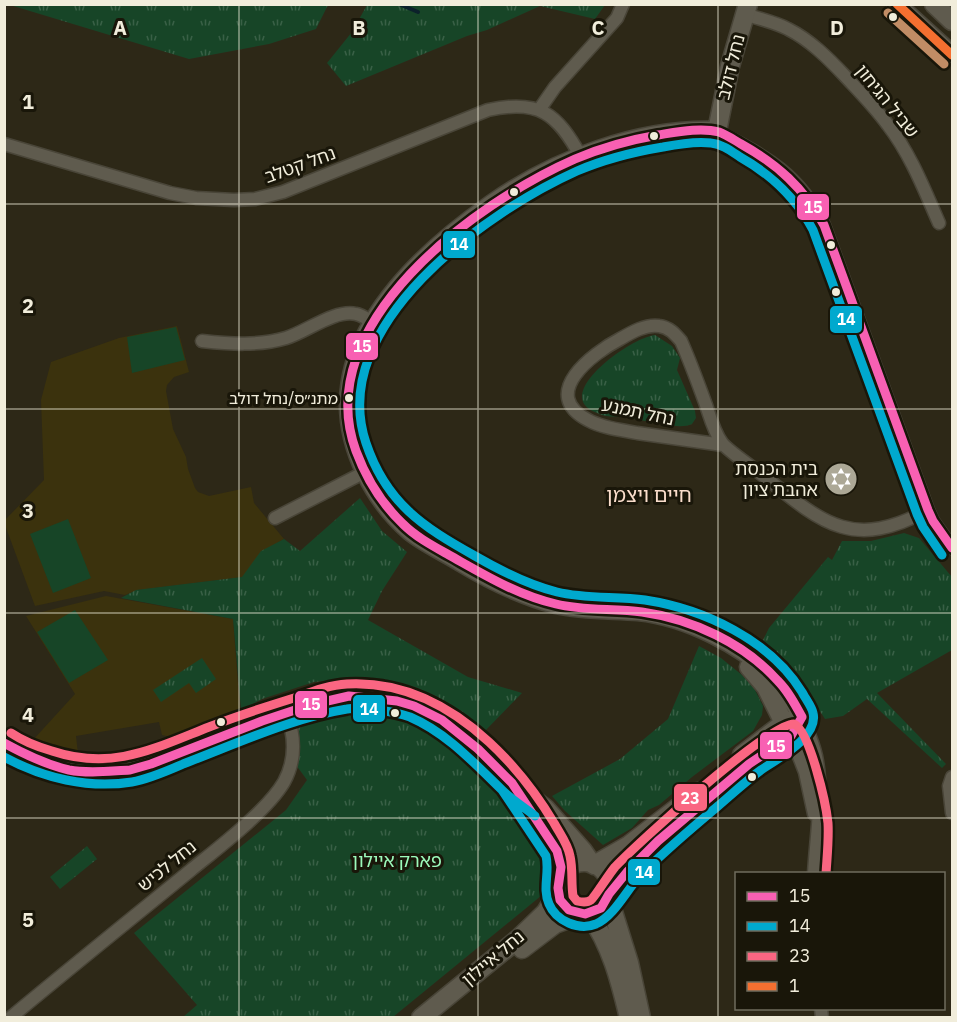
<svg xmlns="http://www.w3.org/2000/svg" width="957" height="1022" font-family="'IBM Plex Sans','Noto Sans Hebrew',sans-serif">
  <defs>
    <pattern id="grass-tufts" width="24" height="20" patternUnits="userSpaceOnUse" patternTransform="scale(1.5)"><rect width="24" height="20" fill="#174527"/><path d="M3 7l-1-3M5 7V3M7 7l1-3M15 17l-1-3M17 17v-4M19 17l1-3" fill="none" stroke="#396046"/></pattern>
  </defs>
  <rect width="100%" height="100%" fill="#2d2817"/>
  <!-- built -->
  <path fill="#3b320d" d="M177,326l12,46 -15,5 -7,8 -1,6 7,38 13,28 2,12 7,19 3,4 11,4 42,-9 3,16 30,36 -23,13 -18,25 -105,13 -13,5 -21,-4 -69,15 -30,-81v-5l39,-40 -3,-80 10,-38 68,-24z
    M106,596l127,23 7,91 -69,27 -9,-2 -3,-13 -83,14 2,18 -18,-3 -27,-11 42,-46 -49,-78z"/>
  <!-- grass -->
  <path fill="url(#grass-tufts)" d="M10,5l318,-1v1l-12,24 -47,15 -80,15z
    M367,5v-1l238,1 -10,14 -55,-13 -53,24 -20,6 -121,50 -19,-23 25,-31z
    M655,335l17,11 8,12 -3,12 18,41 1,7 -4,6c-14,7 -51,-5 -68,-7 -6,-1 -12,0 -18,-1 -7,-2 -20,-6 -23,-14 -9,-24 52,-65 72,-67z
    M360,498l22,33 25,21 -25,39 -14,29 100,57 54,16 -38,39 -85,-37 -49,-17 -36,4 -52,17 -21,11 -8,-91 -112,-21 15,-8 106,-13 19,-26 23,-12 16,12z
    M904,533l15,5 33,39v73l-75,43 69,71 -4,4 -75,-69 -24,17 -18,3 -22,-34 -40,-45 6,-12 59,-71 4,3 10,-19h29z
    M699,646l22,12 21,17 12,13 9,18 -1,9 -9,16 -61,46 -33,28 -11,5 -16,18 -29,17 -38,-34 -13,-15 68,-37 48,-40z
    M202,658l14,21 -20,14 -7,-10 -28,19 -8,-12z
    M350,703l45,5 14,6 89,78 48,61 4,12 -5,13 -3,17 -6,5 -143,117h-210l14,-12 -63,-72 152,-123 21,-30 -11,-15 -3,-48z
    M87,846l10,13 -37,30 -10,-12z"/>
  <!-- pitch -->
  <path fill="#174527" d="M176,327l9,33 -53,13 -5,-36z
    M68,519l23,59 -38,15 -23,-59z
    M75,610l33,50 -39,23 -32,-51z"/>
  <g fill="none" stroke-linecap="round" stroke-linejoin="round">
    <!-- stream -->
    <path stroke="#0c212b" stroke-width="4" d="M399,4l19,8"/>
    <defs>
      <path id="street" d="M745,14c14,5 30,8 43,15 22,11 40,29 57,47 15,16 30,31 43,49 23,30 36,64 51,98
        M539,110l16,-23 62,-69 6,-14
        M717,131c49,26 82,43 107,94l104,285 5,11 19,27
        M4,144l166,49 26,5 38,2 21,-1 28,-7 205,-82c51,-11 69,3 93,47
        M202,341c28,3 57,5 84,-3 20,-6 49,-29 70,-24 6,1 11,5 16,8
        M723,445c-29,-4 -57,-8 -86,-12 -16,-3 -35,-5 -49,-13 -50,-26 5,-67 32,-81 12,-7 26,-15 39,-13 10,1 16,8 22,15 9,20 17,42 25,64 4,12 8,27 16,38 6,8 33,26 43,34 59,48 89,73 163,33
        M275,518l90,-46
        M802,717c5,13 11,25 14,39 8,38 0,79 -2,118
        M791,736l14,36 9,42
        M952,777l-3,9 3,27
        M821,1008l1,10
        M10,1018c60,-50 121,-99 181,-148 27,-22 76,-59 93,-88 12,-22 11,-47 2,-70"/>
      <path id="secondary" d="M748,4l-18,62 -13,65c-78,-3 -162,29 -225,73 -64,45 -141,113 -143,197 -1,48 25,99 61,130 15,12 35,21 51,31 30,18 62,34 95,42 27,6 55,5 82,7 49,5 106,34 140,69 10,11 17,24 24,37
        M896,4l56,51
        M934,4l18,17
        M749,667l17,20 23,46
        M4,743l18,10 48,17 30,2 30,-2 21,-6 111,-43 48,-16 39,-9 48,5 17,5 28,14 33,26 37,37 33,25 38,43 9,13
        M742,755l42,-32 18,-6
        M520,794l37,57 4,16 -1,12
        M558 888a26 26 0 1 1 52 0a26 26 0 1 1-52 0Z
        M594,865l35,-20 69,-53
        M609,894l18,-22 31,-31 91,-77 42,-28 11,-19
        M608,896l21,67 12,55
        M589,914c22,31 31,66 40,104
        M522,949l33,-25 27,-10
        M421,1018l97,-79 28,-27 12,-20"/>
    </defs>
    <!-- street casing -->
    <use href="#street" stroke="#494538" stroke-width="15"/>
    <!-- secondary casing -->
    <use href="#secondary" stroke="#494538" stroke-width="21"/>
    <!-- street -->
    <use href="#street" stroke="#5f5b4e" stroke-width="12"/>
    <!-- secondary -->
    <use href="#secondary" stroke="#5f5b4e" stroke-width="18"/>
    <defs>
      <path id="bus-1" d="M4,743c20,11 43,22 65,27 20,4 41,1 61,0l21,-6 111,-43 48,-16 39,-9 48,5 17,5 28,14 36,29 34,34 45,68 4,16 -3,21 2,12 9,10 16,4 16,-6 8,-14 18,-22 31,-31 91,-77 42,-28 11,-19c-7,-13 -14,-26 -24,-36 -34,-38 -86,-62 -136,-69 -28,-4 -58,-1 -86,-8 -39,-9 -73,-30 -107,-49 -16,-9 -33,-18 -46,-31 -21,-20 -37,-46 -47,-73 -47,-127 119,-248 219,-292 26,-11 54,-19 83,-24 19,-3 43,-8 61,-3 8,3 15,8 22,12 36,20 63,44 83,81l104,285 5,11 19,27"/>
      <path id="bus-2" d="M4,757c39,21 84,32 128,25 17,-3 35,-11 51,-18 53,-20 108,-46 164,-55 15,-3 49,3 63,8 37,16 64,46 92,73 10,10 22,17 33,26
        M502,790l44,66c4,16 -4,32 3,48 7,17 30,27 47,20 18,-8 30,-33 43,-47 25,-26 52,-48 79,-71 14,-12 28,-25 43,-36 16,-11 58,-33 52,-57 -1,-6 -8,-15 -11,-21 -32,-52 -98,-83 -157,-92 -29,-4 -59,-1 -88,-8 -29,-7 -56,-21 -82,-36 -52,-29 -89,-53 -109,-113 -40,-118 120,-231 211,-272 28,-12 56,-19 86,-24 15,-3 33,-6 48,-4 11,1 20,8 29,14 32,18 56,41 73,73l104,284 6,13 19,28"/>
      <path id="bus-3" d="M11,733c12,8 27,14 41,18 60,20 101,-2 157,-24 28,-11 56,-20 85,-29 17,-6 35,-13 53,-14 55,-3 103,22 142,58 26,24 47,51 65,81 6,11 14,21 16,33 3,13 1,27 3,40l4,5c4,1 10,2 14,-1 3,-2 18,-26 24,-33 23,-24 153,-143 179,-143 16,7 32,80 34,99 1,16 -1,34 -2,51"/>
      <path id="bus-4" d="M897,4l55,51"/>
      <path id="bus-5" d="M888,13l56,51"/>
    </defs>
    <!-- bus-1 casing -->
    <use href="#bus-1" stroke="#191609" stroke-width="14"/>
    <!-- bus-2 casing -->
    <use href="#bus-2" stroke="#191609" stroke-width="14"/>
    <!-- bus-3 casing -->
    <use href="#bus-3" stroke="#191609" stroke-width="14"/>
    <!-- bus-4 casing -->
    <use href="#bus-4" stroke="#191609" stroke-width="14"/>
    <!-- bus-5 casing -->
    <use href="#bus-5" stroke="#191609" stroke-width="14"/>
    <!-- bus-1 -->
    <use href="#bus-1" stroke="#f860b3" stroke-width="9"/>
    <!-- bus-2 -->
    <use href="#bus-2" stroke="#00a9ce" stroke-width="9"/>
    <!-- bus-3 -->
    <use href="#bus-3" stroke="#fa6682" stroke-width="9"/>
    <!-- bus-4 -->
    <use href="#bus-4" stroke="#f46f30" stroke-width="9"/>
    <!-- bus-5 -->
    <use href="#bus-5" stroke="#c18c65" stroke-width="9"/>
  </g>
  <!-- grid -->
  <path fill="none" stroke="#f1eddb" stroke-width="1.5" stroke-opacity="0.55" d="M239,4v1014M478,4v1014M718,4v1014M4,204h948M4,409h948M4,613h948M4,818h948"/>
  <!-- icons -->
  <defs>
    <symbol id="synagogue-disc" viewBox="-11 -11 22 22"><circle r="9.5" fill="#aca896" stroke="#191609"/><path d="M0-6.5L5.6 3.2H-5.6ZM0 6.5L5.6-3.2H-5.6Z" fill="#fff"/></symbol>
  </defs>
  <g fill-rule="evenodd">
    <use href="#synagogue-disc" x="822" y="460" width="38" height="38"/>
  </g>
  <!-- markers -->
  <g fill="#f1eddb" stroke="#191609" stroke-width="2">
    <circle cx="893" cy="17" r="5"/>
    <circle cx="654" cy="136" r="5"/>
    <circle cx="514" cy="192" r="5"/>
    <circle cx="831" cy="245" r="5"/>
    <circle cx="836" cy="292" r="5"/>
    <circle cx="349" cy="398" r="5"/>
    <circle cx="395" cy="713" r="5"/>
    <circle cx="221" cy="722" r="5"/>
    <circle cx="752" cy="777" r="5"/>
  </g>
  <g text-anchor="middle" stroke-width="6" stroke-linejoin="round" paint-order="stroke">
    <!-- bus labels -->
    <g font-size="16" fill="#f1eddb" stroke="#191609" text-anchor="end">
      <text x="338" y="404">מתנ״ס/נחל דולב</text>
    </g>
    <!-- street labels -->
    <g font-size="18" fill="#f1eddb" stroke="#191609">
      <text transform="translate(731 67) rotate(-76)" y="6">נחל דולב</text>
      <text transform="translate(887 101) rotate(51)" y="6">שביל הגיחון</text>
      <text transform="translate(300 165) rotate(-20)" y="6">נחל קטלב</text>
      <text transform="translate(638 412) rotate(12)" y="6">נחל תמנע</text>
      <text transform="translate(167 866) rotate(-39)" y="6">נחל לכיש</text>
      <text transform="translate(493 958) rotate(-40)" y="6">נחל איילון</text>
    </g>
    <!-- poi labels -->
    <g font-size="18" fill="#f1eddb" stroke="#191609" text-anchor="end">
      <text x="818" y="475">בית הכנסת<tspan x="818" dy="21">אהבת ציון</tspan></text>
    </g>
    <!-- park labels -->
    <g font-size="18" fill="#9cfabb" stroke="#191609">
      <text x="397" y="867">פארק איילון</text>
    </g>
    <!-- neighbourhood labels -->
    <g font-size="20" fill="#faddcb" stroke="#191609">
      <text x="649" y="502">חיים ויצמן</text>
    </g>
  </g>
  <g font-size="20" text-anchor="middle" font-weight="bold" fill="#f1eddb" stroke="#191609" stroke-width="6" stroke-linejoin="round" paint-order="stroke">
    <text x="120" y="35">A</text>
    <text x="359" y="35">B</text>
    <text x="598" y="35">C</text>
    <text x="837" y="35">D</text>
    <text x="28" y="109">1</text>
    <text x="28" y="313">2</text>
    <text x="28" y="518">3</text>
    <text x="28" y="722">4</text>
    <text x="28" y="927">5</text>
  </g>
  <g stroke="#191609" stroke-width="2">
    <rect x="796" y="193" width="34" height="28" rx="6" fill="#f860b3"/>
    <rect x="442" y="230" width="34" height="29" rx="6" fill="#00a9ce"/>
    <rect x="829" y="305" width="34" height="29" rx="6" fill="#00a9ce"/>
    <rect x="345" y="332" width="34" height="29" rx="6" fill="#f860b3"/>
    <rect x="294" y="690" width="34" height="29" rx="6" fill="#f860b3"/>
    <rect x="352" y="694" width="34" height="29" rx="6" fill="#00a9ce"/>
    <rect x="759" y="731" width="34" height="29" rx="6" fill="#f860b3"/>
    <rect x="673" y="783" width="35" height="29" rx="6" fill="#fa6682"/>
    <rect x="627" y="858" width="34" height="28" rx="6" fill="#00a9ce"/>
  </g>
  <g font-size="16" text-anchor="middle" font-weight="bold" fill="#fff">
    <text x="813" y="213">15</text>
    <text x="459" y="250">14</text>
    <text x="846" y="325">14</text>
    <text x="362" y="352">15</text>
    <text x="311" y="710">15</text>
    <text x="369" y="715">14</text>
    <text x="776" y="752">15</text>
    <text x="690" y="804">23</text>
    <text x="644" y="878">14</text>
  </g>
  <!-- border -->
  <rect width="957" height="1022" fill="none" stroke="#f1eddb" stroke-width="12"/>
  <!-- legend -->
  <rect x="735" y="872" width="210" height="138" fill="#191609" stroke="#6f6c5d" stroke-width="1.5"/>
  <rect x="747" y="892" width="30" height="9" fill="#f860b3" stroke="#6f6c5d" stroke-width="1.5"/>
  <text x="789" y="902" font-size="18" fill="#f1eddb">15</text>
  <rect x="747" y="922" width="30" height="9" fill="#00a9ce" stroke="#6f6c5d" stroke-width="1.5"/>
  <text x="789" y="932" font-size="18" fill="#f1eddb">14</text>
  <rect x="747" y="952" width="30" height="9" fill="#fa6682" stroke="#6f6c5d" stroke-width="1.5"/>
  <text x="789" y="962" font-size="18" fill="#f1eddb">23</text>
  <rect x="747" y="982" width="30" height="9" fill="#f46f30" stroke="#6f6c5d" stroke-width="1.5"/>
  <text x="789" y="992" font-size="18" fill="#f1eddb">1</text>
</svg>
